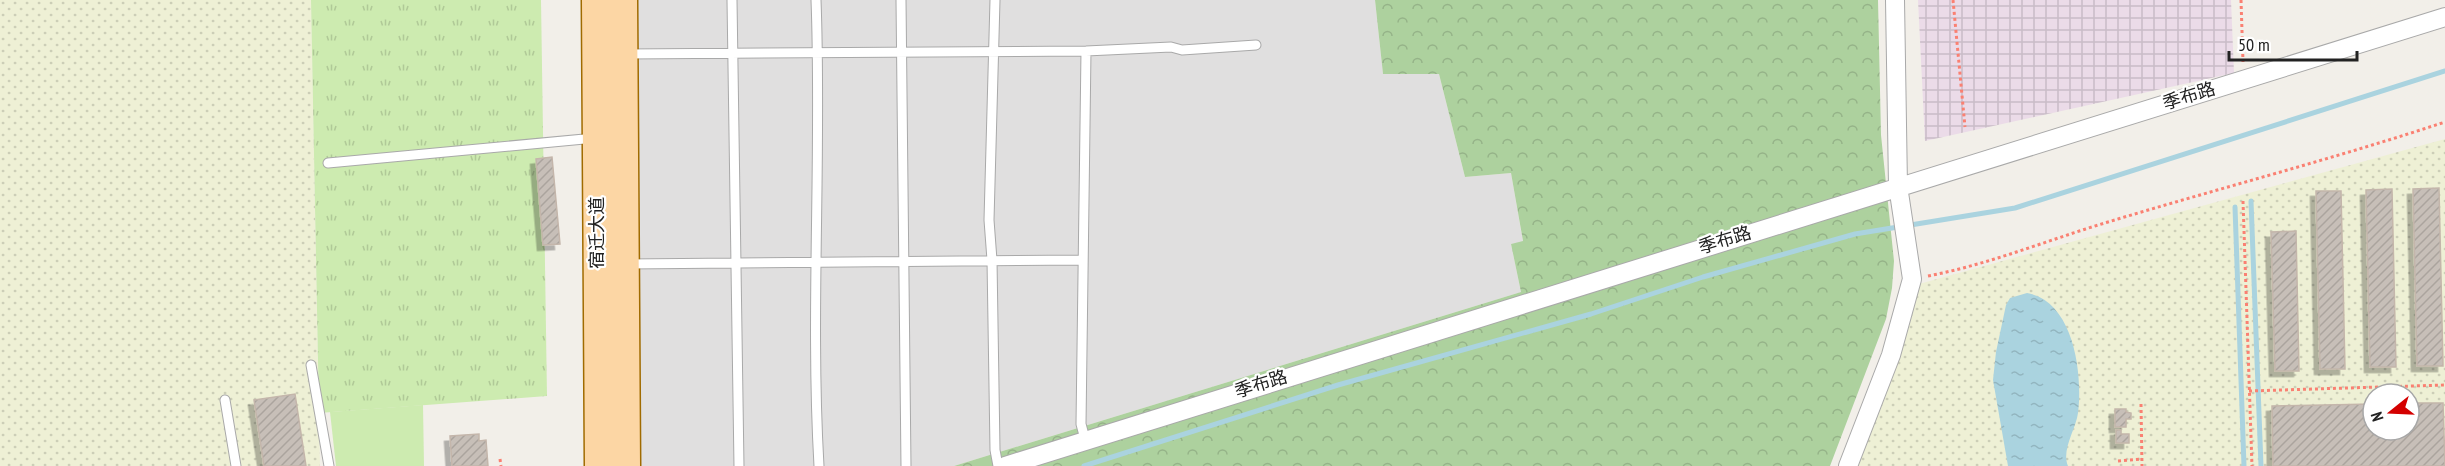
<svg xmlns="http://www.w3.org/2000/svg" width="2445" height="466" font-family="'PT Sans Narrow','Noto Sans SC',sans-serif">
  <defs>
    <pattern id="industrial-grid" width="8" height="8" patternUnits="userSpaceOnUse" patternTransform="scale(1.5)"><rect width="8" height="8" fill="#ebdbe8"/><path d="M0 4h8M4 0v8" fill="none" stroke="#c9bcc7"/></pattern>
    <pattern id="farmland-dots" width="8" height="8" patternUnits="userSpaceOnUse" patternTransform="scale(1.5)"><rect width="8" height="8" fill="#eef0d5"/><path d="M2 2h.1M6 6h.1" fill="none" stroke="#ccceb7" stroke-width="1.8" stroke-linecap="round"/></pattern>
    <pattern id="grass-tufts" width="24" height="20" patternUnits="userSpaceOnUse" patternTransform="scale(1.5)"><rect width="24" height="20" fill="#cdebb0"/><path d="M3 7l-1-3M5 7V3M7 7l1-3M15 17l-1-3M17 17v-4M19 17l1-3" fill="none" stroke="#b0c997"/></pattern>
    <pattern id="forest-crowns" width="20" height="18" patternUnits="userSpaceOnUse" patternTransform="scale(1.5)"><rect width="20" height="18" fill="#add19e"/><path d="M2 6a3 3 0 1 1 6 0M12 15a3 3 0 1 1 6 0" fill="none" stroke="#95b388"/></pattern>
    <pattern id="water-ripples" width="26" height="14" patternUnits="userSpaceOnUse" patternTransform="scale(1.5)"><rect width="26" height="14" fill="#aad3df"/><path d="M2 4q2-2 4 0t4 0M15 11q2-2 4 0t4 0" fill="none" stroke="#92b5bf"/></pattern>
    <pattern id="building-hatch" width="6" height="6" patternUnits="userSpaceOnUse" patternTransform="scale(1.5)"><rect width="6" height="6" fill="#c7bfb8"/><path d="M-1 1l2-2M0 6l6-6M5 7l2-2" fill="none" stroke="#aba49e"/></pattern>
    <filter id="shadow"><feDropShadow dx="-5.5" dy="5.5" stdDeviation="0" flood-color="#0004"/></filter>
  </defs>
  <rect width="100%" height="100%" fill="#f2efe9"/>
  <!-- residential -->
  <path fill="#e0dfdf" d="M634,0h741l8,74h56l26,103 46,-4 12,69 -12,2 10,48 -567,174h-315z"/>
  <!-- industrial -->
  <path fill="url(#industrial-grid)" d="M1918,0h313l3,73 -309,68z"/>
  <!-- farmland -->
  <path fill="url(#farmland-dots)" fill-rule="evenodd" d="M0,0h311l9,466h-320z
    M2445,139v327h-595l69,-182zM2373,394h36v36h-36z"/>
  <!-- grass -->
  <path fill="url(#grass-tufts)" d="M311,0h230l6,396 -228,17z"/>
  <!-- forest -->
  <path fill="url(#forest-crowns)" d="M1375,0h503l3,135 13,126 -2,27 -6,31 -56,147h-876l567,-174 -10,-48 12,-3 -12,-68 -46,4 -26,-103h-56z"/>
  <!-- garden -->
  <path fill="#cdebb0" d="M423,405l1,61h-88l-6,-54z"/>
  <!-- water -->
  <path fill="url(#water-ripples)" d="M2027,293c47,8 56,81 51,120 -2,16 -17,37 -10,53h-60l-15,-86 3,-28 10,-47 4,-7z"/>
  <g fill="none" stroke-linecap="round" stroke-linejoin="round">
    <!-- stream -->
    <path stroke="#aad3df" stroke-width="5" d="M2251,201l10,265
      M2235,207l9,259
      M1084,466l254,-81 253,-71 112,-37 152,-43 160,-26 430,-137"/>
  </g>
  <!-- building -->
  <path fill="url(#building-hatch)" stroke="#c4b6ab" stroke-width="1.5" filter="url(#shadow)" d="M552,157l8,87 -17,1 -7,-86z
    M2439,188l4,178h-26l-4,-177z
    M2392,189l4,178h-26l-4,-177z
    M2316,191h25l4,178h-25z
    M2296,231l3,140h-24l-4,-139z
    M295,394l11,72h-42l-10,-66z
    M2409,403h34l2,63h-172l-1,-60 101,-2v26h36z
    M2115,409h11v3l5,1v6h-5v8h-11z
    M2116,430h5v4h8v9h-13z
    M479,434v7l7,-1 2,26h-36l-2,-30z"/>
  <g fill="none" stroke-linecap="round" stroke-linejoin="round">
    <defs>
      <path id="service" d="M732,0l7,466
        M816,0c6,155 -6,311 3,466
        M901,0l5,466
        M995,0l-6,220 3,40 3,190 3,16
        M626,54l460,-3 85,-4 11,3 74,-5
        M328,163l267,-25
        M627,264l456,-4
        M311,365l18,101
        M225,400l11,66
        M1085,439l-4,-15 5,-373"/>
      <path id="minor" d="M1005,466l1440,-449
        M1848,466l43,-111 21,-76 -14,-93 -3,-186"/>
      <path id="primary" d="M596,0l3,466
        M623,0l3,466"/>
    </defs>
    <!-- service casing -->
    <use href="#service" stroke="#a9a9a9" stroke-width="11"/>
    <!-- minor casing -->
    <use href="#minor" stroke="#a9a9a9" stroke-width="20"/>
    <!-- primary casing -->
    <use href="#primary" stroke="#a06b00" stroke-width="31"/>
    <!-- path -->
    <path stroke="#fa8072" stroke-width="3" stroke-dasharray="3 3" stroke-linecap="butt" d="M1953,0l12,127
      M2241,0l2,62
      M2243,201l9,265
      M1928,276c62,-12 120,-36 180,-54 112,-34 225,-63 337,-100
      M2249,391l196,-6
      M2141,404l1,62
      M500,459l1,7
      M2118,461l24,-2"/>
    <!-- service -->
    <use href="#service" stroke="#fff" stroke-width="9"/>
    <!-- minor -->
    <use href="#minor" stroke="#fff" stroke-width="18"/>
    <!-- primary -->
    <use href="#primary" stroke="#fcd6a4" stroke-width="28"/>
  </g>
  <g text-anchor="middle" stroke-width="4.5" stroke-linejoin="round" paint-order="stroke">
    <!-- street labels -->
    <g font-size="18" fill="#222" stroke="#fff">
      <text transform="translate(2189 96) rotate(-17)" y="6">季布路</text>
      <text transform="translate(597 233) rotate(-90)" y="6">宿迁大道</text>
      <text transform="translate(1725 240) rotate(-17)" y="6">季布路</text>
      <text transform="translate(1261 384) rotate(-17)" y="6">季布路</text>
    </g>
  </g>
  <!-- north arrow -->
  <g transform="translate(2391 412) rotate(252)"><circle r="28" fill="#ffffff" stroke="#a7a7a7" stroke-width="1.5"/>
  <path d="M0-4.5L10 22L0 15L-10 22Z" fill="#d40000"/>
  <text y="-9" font-size="16" font-weight="bold" text-anchor="middle" fill="#222222">N</text>
  </g>
  <!-- scale -->
  <path d="M2229 51v9h128v-9" fill="none" stroke="#222222" stroke-width="3"/>
  <text x="2238" y="51" font-size="18" fill="#222222" stroke="#ffffff" stroke-width="4.5" paint-order="stroke">50 m</text>
</svg>
